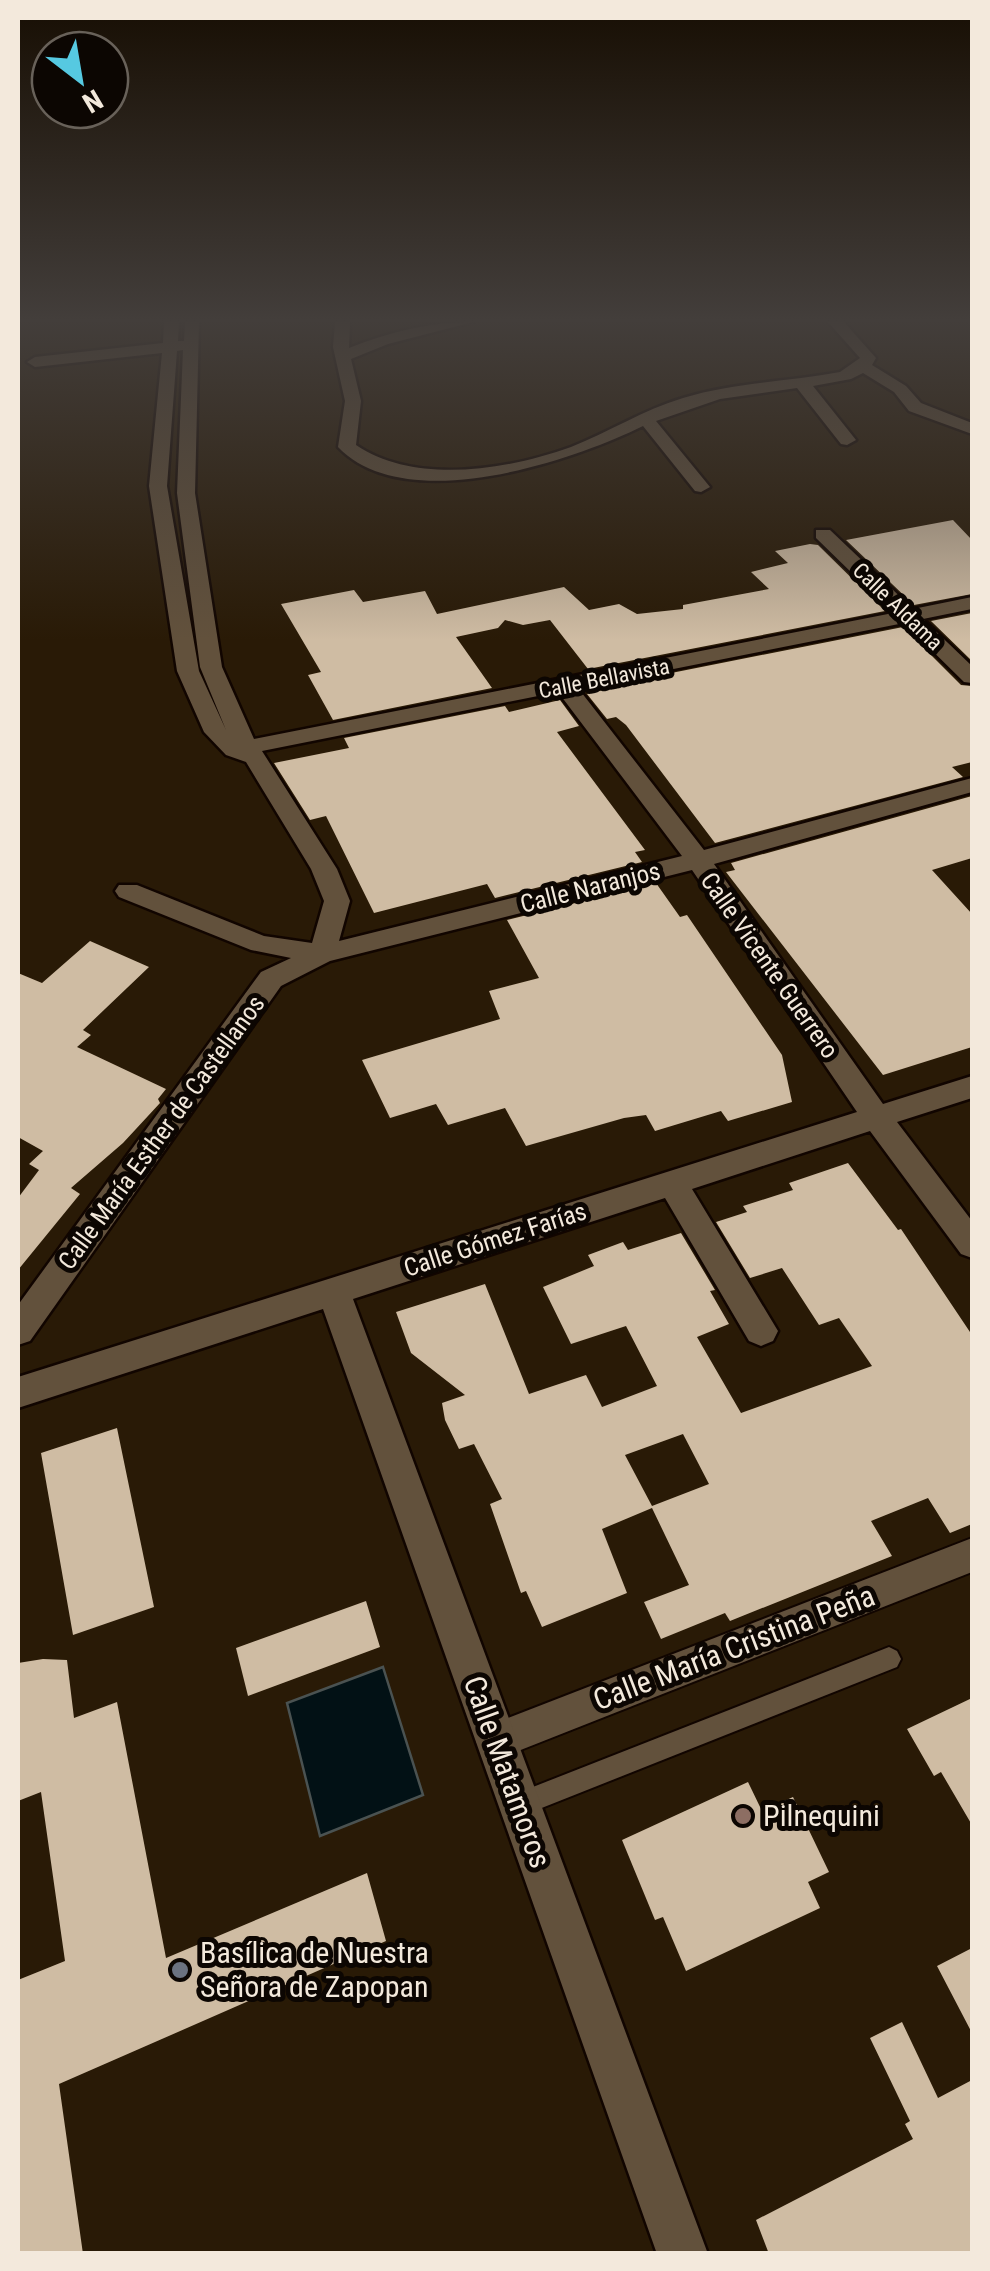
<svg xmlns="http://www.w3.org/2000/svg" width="990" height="2271" font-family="'Roboto Condensed',sans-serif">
  <rect width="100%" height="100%" fill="#291a06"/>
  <!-- water -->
  <path fill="#021115" stroke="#4a5251" stroke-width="2.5" d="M383,1667l40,128 -103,41 -33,-133z"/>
  <!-- building -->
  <path fill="#cfbca3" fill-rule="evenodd" d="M953,520l19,20v54l-58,11 -68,-65z
    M810,544l8,1 67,66 -297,58 -38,-49 -27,5 -18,-5 -7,8 -42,9 36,51 -159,32 -25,-45 13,-3 -40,-68 73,-14 9,12 62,-11 12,23 127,-27 25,23 30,-6 18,10 46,-5v-4l86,-16 -18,-17 37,-9 -13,-12z
    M972,613v48l-41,-40z
    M903,627l58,58 11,1v76l-20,5 11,10 -248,66 -89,-118 -10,-8 -9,2 -20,-25 16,-4 -2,-3z
    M560,700l19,26 -22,6 88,118 -10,2 7,10 -147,36 -8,-14 -113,29 -48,-97 -16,4 -36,-57 75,-15 -5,-10 161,-32 4,6z
    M972,796v62l-40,12 40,44v133l-89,28 -157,-203 9,-2 -4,-7z
    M656,883l24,34 7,-2 95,140 10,47 -64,19 -7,-10 -66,20 -9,-16 -22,3 -98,28 -21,-38 -57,17 -12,-21 -46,14 -28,-58 138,-41 -11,-28 50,-13 -32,-58z
    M90,941l59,26 -66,63 8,5 -14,12 89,42 -8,10 2,4 -37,40 -52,45 9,6 -62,76v-72l21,-28 -10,-6 14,-13 -25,-14v-164l24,10z
    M848,1163l50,67 3,-1 71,106v189l-22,9 -22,-35 -57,23 21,35 -162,65 -5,-8 -64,26 -17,-37 45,-17 -37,-77 -50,21 25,64 -85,34 -16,-36 -5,2 -31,-89 12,-5 -28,-55 -15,5 -14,-29 -3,-17 23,-8 -54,-42 -15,-41 89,-28 44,110 57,-19 16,32 55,-21 -31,-60 -55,18 -28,-57 51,-21 -6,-11 35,-13 5,8 53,-17 34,57 -5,1 19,33 -32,13 44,76 131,-47 -33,-48 -20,7 -37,-57 -32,10 -34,-56 31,-10 -4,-6 50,-16 -4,-7zM683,1434l26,50 -57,22 -27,-51z
    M117,1428l37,179 -81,28 -32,-182z
    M366,1601l14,46 -132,49 -12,-48z
    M43,1659l24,1 7,58 43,-16 49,256 201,-85 19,68 -327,143 24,170h-65v-274l47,-19 -24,-169 -23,9v-138z
    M972,1698v127l-31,-53 -7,4 -27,-47z
    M748,1782l14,29 31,-14 36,75 -21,10 12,26 -134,63 -23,-54 -8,3 -33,-80z
    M972,1948v85l-35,-67z
    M902,2022l36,76 34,-18v174h-203l-13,-34 157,-81 -8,-15 5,-3 -40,-83z"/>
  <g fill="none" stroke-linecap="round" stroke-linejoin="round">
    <defs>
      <path id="service" d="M889,1647l8,4 4,8 -4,8 -378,150 -9,-3 -3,-9 3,-9z"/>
      <path id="pedestrian" d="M972,1538v34l-477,188 -13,-6 -6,-13 6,-13z"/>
      <path id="minor" d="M164,322h15l-1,19h6l1,-19h14l-4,171 27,174 32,72 639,-126 -77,-75v-8h14l83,79 59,-12v12l-49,10 49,47v17l-8,-1 -60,-59 -326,65 126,162 268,-72v14l-258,72 169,240 89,-28v22l-75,24 75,99v37l-11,-4 -91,-123 -178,58 86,142 -5,10 -12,5 -12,-5 -84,-143 -312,101 355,955h-51l-334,-945 -305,99v-31l839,-265 -165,-242 -362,91 -49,25 -251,355 -12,4v-40l243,-333 30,-14 -40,-8 -132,-53 -4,-6 4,-6h18l127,51 48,7 12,-42 -13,-32 -65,-107 -20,-7 -22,-23 -27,-61 -28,-185 13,-133 -127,14 -8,-5 8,-5 128,-14zM183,350l-6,143 23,174 26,63 -27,-59 -32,-185 10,-135zM558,692l124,164 -343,85 11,-40 -13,-32 -75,-118z
        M335,322h15l-1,26c40,-16 81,-26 124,-26l-85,22 -37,15 10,42 -5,44c59,40 151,25 215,2 38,-15 72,-37 112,-49 52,-16 105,-16 157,-26l20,-14 -32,-36h16l32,36 -4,7 34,21 15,17 51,20v11l-63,-23 -15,-19 -31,-19 -12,6 -38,7 43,54 -9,5 -6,-1 -44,-56 -77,11 -64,22 54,66 -9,5 -6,-1 -52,-65c-73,36 -238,91 -305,21l7,-46 -12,-54z"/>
    </defs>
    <!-- service casing -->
    <use href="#service" stroke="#110500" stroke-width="4"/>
    <!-- pedestrian casing -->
    <use href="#pedestrian" stroke="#110500" stroke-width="4"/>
    <!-- minor casing -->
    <use href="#minor" stroke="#110500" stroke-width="5"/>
    <!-- service -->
    <use href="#service" fill="#62513c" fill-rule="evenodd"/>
    <!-- pedestrian -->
    <use href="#pedestrian" fill="#62513c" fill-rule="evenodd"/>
    <!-- minor -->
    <use href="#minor" fill="#62513c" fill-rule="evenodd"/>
  </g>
  <!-- sky -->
  <linearGradient id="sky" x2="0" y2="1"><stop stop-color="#170e03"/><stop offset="0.5" stop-color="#433e3b"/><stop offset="1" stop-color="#433e3b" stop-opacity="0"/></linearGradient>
  <rect width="990" height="640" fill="url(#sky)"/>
  <!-- markers -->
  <circle fill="#8d6e63" stroke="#0c0602" stroke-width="4" cx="743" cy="1816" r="10"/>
  <circle fill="#6b7280" stroke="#0c0602" stroke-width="4" cx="180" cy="1970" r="10"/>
  <g text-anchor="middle" stroke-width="10" stroke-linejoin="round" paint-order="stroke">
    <!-- far-street labels -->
    <g font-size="22" fill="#f3e9dc" stroke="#0c0602">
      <text transform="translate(898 606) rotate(44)" y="8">Calle Aldama</text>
      <text transform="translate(604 678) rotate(-11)" y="8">Calle Bellavista</text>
    </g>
    <!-- street labels -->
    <g font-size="25" fill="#f3e9dc" stroke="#0c0602">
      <text transform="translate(590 887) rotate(-14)" y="9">Calle Naranjos</text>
      <text transform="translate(770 965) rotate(55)" y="9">Calle Vicente Guerrero</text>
      <text transform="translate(161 1132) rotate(-54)" y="9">Calle María Esther de Castellanos</text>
      <text transform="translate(495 1239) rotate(-18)" y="9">Calle Gómez Farías</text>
    </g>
    <!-- near-street labels -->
    <g font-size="30" fill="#f3e9dc" stroke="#0c0602">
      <text transform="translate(734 1648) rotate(-21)" y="10">Calle María Cristina Peña</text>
      <text transform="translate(507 1772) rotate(70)" y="10">Calle Matamoros</text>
    </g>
    <!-- near-poi labels -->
    <g font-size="30" fill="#f3e9dc" stroke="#0c0602" text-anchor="start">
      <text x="763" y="1826">Pilnequini</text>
      <text x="200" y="1963">Basílica de Nuestra<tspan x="200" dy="34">Señora de Zapopan</tspan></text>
    </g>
  </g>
  <!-- border -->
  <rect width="990" height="2271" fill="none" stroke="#f3e9dc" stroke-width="40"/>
  <!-- north arrow -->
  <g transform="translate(80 80) rotate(149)"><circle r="48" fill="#0c0602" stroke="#686159" stroke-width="2.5"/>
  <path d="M0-8L18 38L0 25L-18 38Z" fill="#56c9e1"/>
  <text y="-15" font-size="28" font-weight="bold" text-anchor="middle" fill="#f3e9dc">N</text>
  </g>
</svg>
